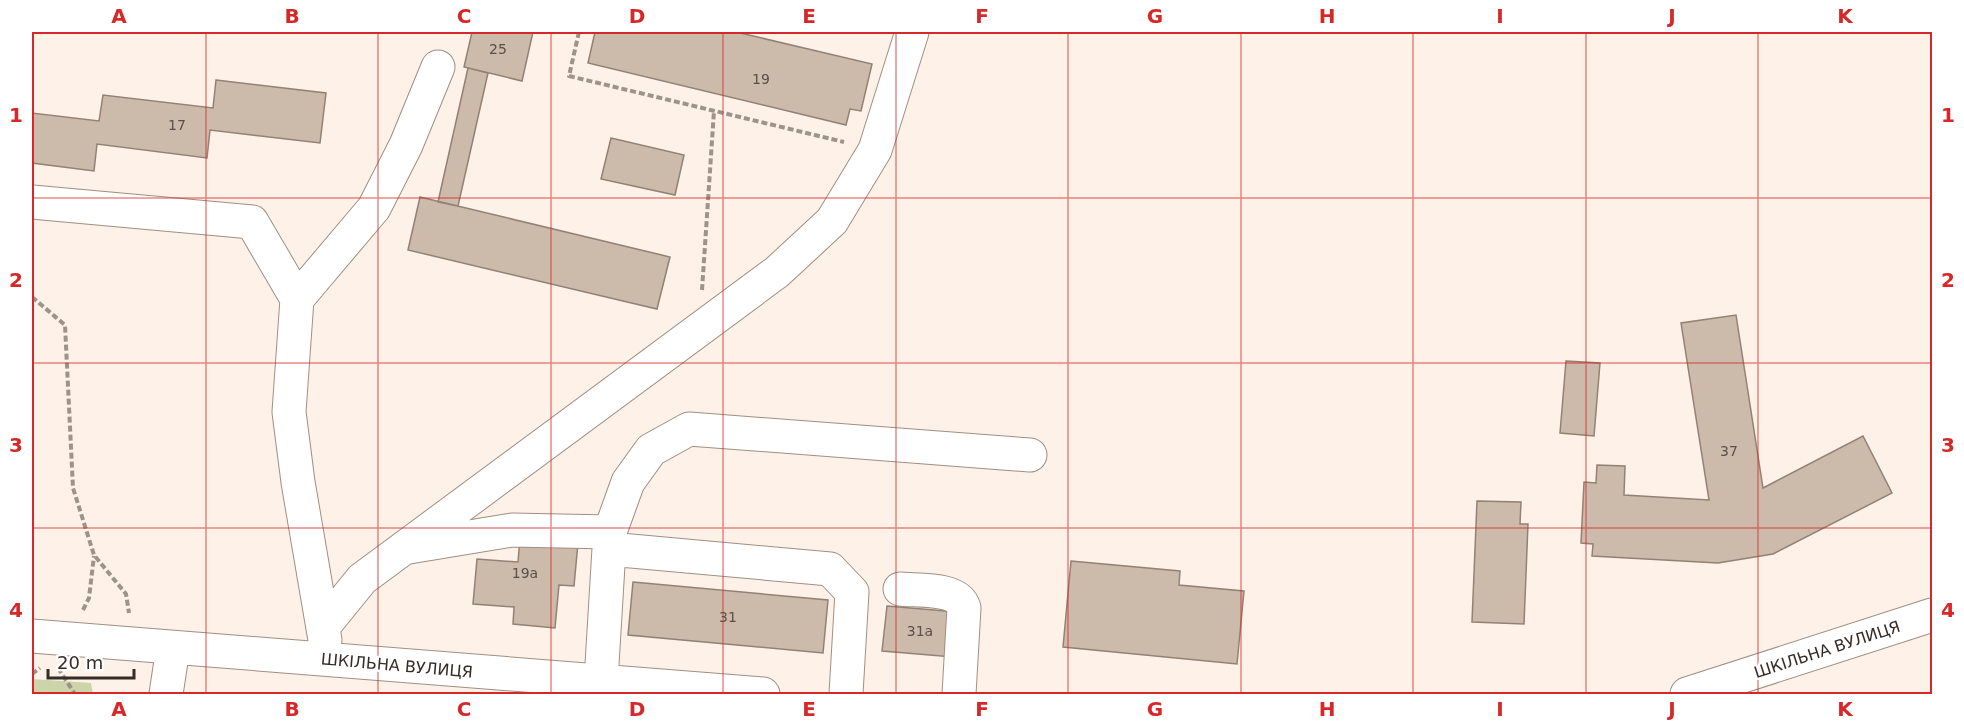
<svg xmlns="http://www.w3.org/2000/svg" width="1964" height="726" font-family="'DejaVu Sans',sans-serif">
  <rect width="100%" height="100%" fill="#fdf1e8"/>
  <!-- green -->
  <path fill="#ccd4a9" d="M32,679l59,4 2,11h-61z"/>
  <!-- building -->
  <path fill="#ccbaab" stroke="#938274" stroke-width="1.5" d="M472,32h61l-11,49 -58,-14z
    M595,32h141l136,32 -11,47 -11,-2 -4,16 -258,-62z
    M468,68l20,5 -30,133 -20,-4z
    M216,80l110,13 -6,50 -110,-13 -3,28 -110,-14 -3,27 -62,-8v-50l67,8 4,-26 110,13z
    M611,138l73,17 -9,40 -74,-16z
    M420,197l250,60 -13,52 -249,-59z
    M1736,315l27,173 100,-52 29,57 -119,61 -55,9 -126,-7 1,-12 -12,-1 3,-61 12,1 1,-18 28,1 -1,29 85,5 -28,-177z
    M1566,361l34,2 -6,73 -34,-3z
    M1477,501l44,1 -1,22h8l-4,100 -52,-2z
    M520,538l58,5 -4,43 -15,-1 -4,43 -42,-4 1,-17 -41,-3 4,-45 41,3z
    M1071,561l109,10 -1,14 65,6 -7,73 -174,-17z
    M633,582l195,18 -5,53 -195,-18z
    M887,606l70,6 -4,45 -71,-6z"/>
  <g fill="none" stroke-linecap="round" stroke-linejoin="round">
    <defs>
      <path id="minor" d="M32,202l220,20 45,77 -8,113 9,70 27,158
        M297,299l77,-91 32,-63 32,-78
        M409,547l103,-17 98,2
        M609,549l221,20 22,23 -6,102
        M900,589c18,2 58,-2 64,19l-5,86
        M323,627l39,-48 415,-307 55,-51 43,-71 37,-118
        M32,636l731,58
        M601,681l9,-149 18,-50 23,-32 38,-21 341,26
        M166,694l7,-46
        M1687,694l245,-79"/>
    </defs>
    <!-- minor casing -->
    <use href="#minor" stroke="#a08f81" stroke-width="35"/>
    <!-- path -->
    <path stroke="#9c938b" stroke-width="4" stroke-dasharray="6 3" stroke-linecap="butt" d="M579,32l-10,44 275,66
      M702,290l12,-179
      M32,297l33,28 8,163 21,67 32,39 3,19
      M83,610l6,-12 5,-42
      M58,668l17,26
      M32,674l8,-6"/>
    <!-- minor -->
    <use href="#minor" stroke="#fff" stroke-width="33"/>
  </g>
  <!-- grid -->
  <path fill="none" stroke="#d62828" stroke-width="1.5" stroke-opacity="0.55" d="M206,32v662M378,32v662M551,32v662M723,32v662M896,32v662M1068,32v662M1241,32v662M1413,32v662M1586,32v662M1758,32v662M32,198h1900M32,363h1900M32,528h1900"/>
  <g text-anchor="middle" stroke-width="4.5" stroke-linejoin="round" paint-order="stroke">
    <!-- number labels -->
    <g font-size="14" fill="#5a5048">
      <text x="498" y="54">25</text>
      <text x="761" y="84">19</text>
      <text x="177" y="130">17</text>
      <text x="1729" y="456">37</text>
      <text x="525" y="578">19а</text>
      <text x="728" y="622">31</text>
      <text x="920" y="636">31а</text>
    </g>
    <!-- street labels -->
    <g font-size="16" fill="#342d27" stroke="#fff">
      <text transform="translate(1827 649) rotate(-18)" y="6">ШКІЛЬНА ВУЛИЦЯ</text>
      <text transform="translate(397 665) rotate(5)" y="6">ШКІЛЬНА ВУЛИЦЯ</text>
    </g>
  </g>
  <!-- border -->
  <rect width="1964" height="726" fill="none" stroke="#ffffff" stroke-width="66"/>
  <!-- scale -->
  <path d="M48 669v9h86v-9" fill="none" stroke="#342d27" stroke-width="3"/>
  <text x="57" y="669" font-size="18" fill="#342d27" stroke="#ffffff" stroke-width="4.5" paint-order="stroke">20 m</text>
  <rect x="33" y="33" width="1898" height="660" fill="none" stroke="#d62828" stroke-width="2"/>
  <g font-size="20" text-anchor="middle" font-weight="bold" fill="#d62828">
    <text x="119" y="23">A</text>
    <text x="292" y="23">B</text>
    <text x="464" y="23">C</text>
    <text x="637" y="23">D</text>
    <text x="809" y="23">E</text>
    <text x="982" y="23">F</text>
    <text x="1155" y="23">G</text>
    <text x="1327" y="23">H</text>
    <text x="1500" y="23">I</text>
    <text x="1672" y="23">J</text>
    <text x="1845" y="23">K</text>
    <text x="16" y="122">1</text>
    <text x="1948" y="122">1</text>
    <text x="16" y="287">2</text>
    <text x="1948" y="287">2</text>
    <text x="16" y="452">3</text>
    <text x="1948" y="452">3</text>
    <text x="16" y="617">4</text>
    <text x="1948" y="617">4</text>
    <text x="119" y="716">A</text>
    <text x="292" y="716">B</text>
    <text x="464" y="716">C</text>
    <text x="637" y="716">D</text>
    <text x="809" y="716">E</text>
    <text x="982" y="716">F</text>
    <text x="1155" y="716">G</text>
    <text x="1327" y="716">H</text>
    <text x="1500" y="716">I</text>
    <text x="1672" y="716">J</text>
    <text x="1845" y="716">K</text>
  </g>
</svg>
